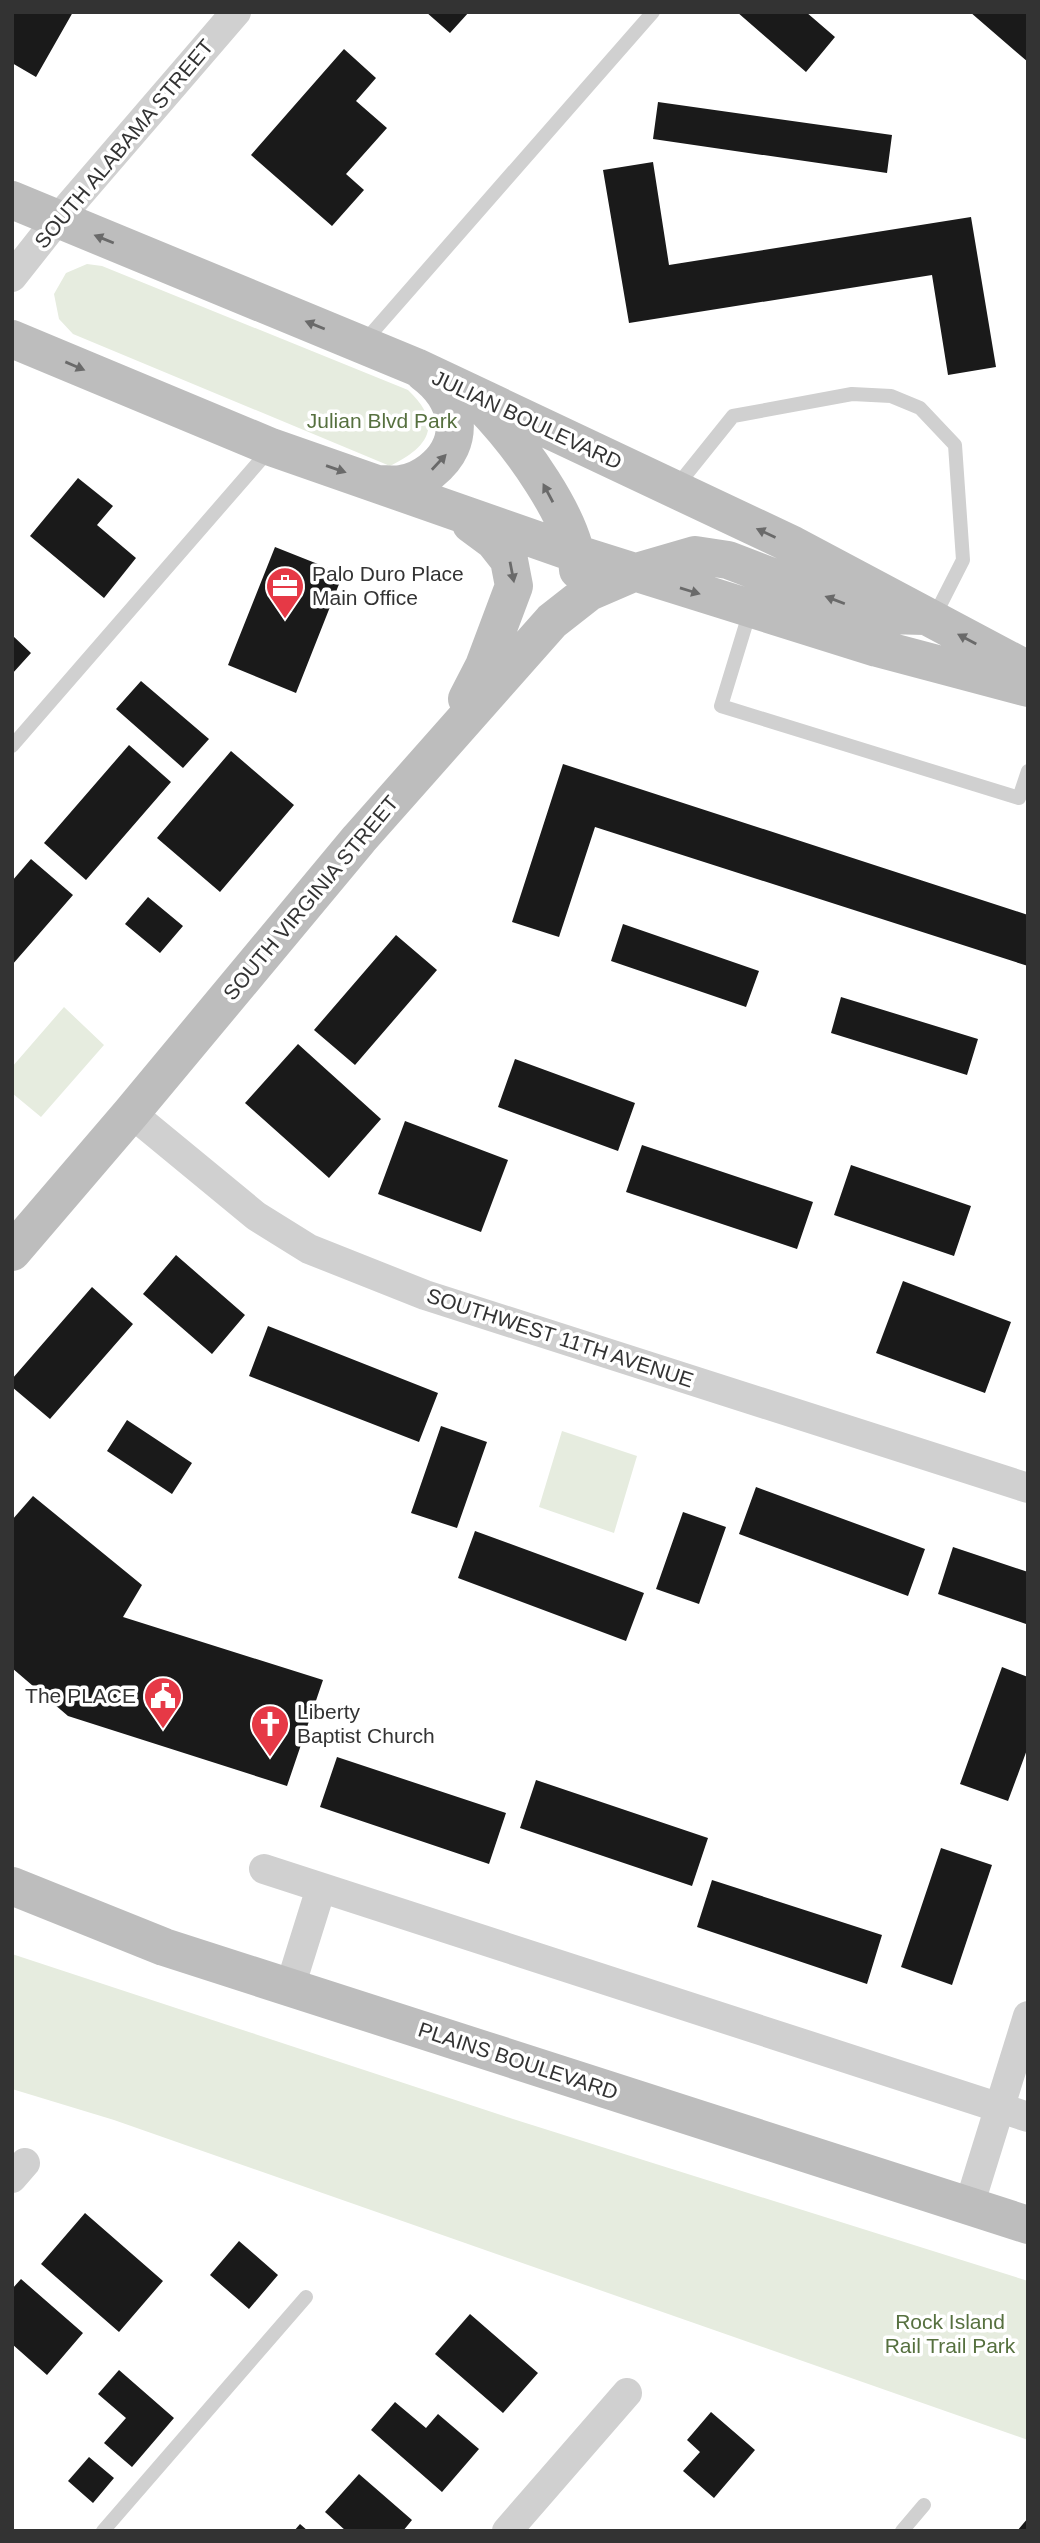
<svg xmlns="http://www.w3.org/2000/svg" width="1040" height="2543" font-family="Arial,sans-serif">
  <rect width="100%" height="100%" fill="#fff"/>
  <!-- green -->
  <path fill="#e6ecdf" d="M87,264l15,2 306,124c36,34 21,57 -18,76l-317,-132 -14,-15 -5,-25 12,-21z
    M64,1007l40,38 -63,72 -29,-24v-26z
    M562,1431l75,25 -23,77 -75,-26z
    M12,1954l501,165 515,162v159l-914,-320 -102,-31z"/>
  <!-- building -->
  <path fill="#1a1a1a" d="M12,12h61l-37,65 -24,-14z
    M426,12h43l-19,21z
    M737,12h69l29,25 -29,35z
    M970,12h58v50z
    M344,49l32,29 -20,23 31,27 -41,46 18,16 -32,36 -81,-71z
    M658,102l234,33 -5,38 -234,-34z
    M653,162l16,103 302,-48 25,150 -48,8 -16,-100 -303,48 -26,-153z
    M78,478l35,28 -16,19 39,33 -32,40 -74,-62z
    M275,547l68,27 -47,119 -68,-28z
    M12,635l19,18 -19,21z
    M141,681l68,58 -26,29 -67,-59z
    M129,745l42,37 -85,98 -42,-37z
    M231,751l63,54 -74,87 -63,-54z
    M563,764l465,151v51l-433,-139 -36,110 -47,-15z
    M31,859l42,36 -61,70v-84z
    M148,897l35,29 -23,27 -35,-29z
    M623,924l136,47 -13,36 -135,-46z
    M396,935l41,35 -82,95 -41,-35z
    M841,997l137,42 -11,36 -136,-42z
    M298,1044l83,75 -52,59 -84,-75z
    M515,1059l120,44 -17,48 -120,-44z
    M405,1121l103,39 -27,72 -103,-38z
    M642,1145l171,57 -16,47 -171,-57z
    M851,1165l120,41 -17,50 -120,-41z
    M176,1255l69,60 -33,39 -69,-60z
    M903,1281l108,41 -26,71 -109,-40z
    M92,1287l41,37 -83,95 -38,-32v-8z
    M268,1326l170,67 -19,49 -170,-66z
    M127,1420l65,43 -20,31 -65,-43z
    M441,1426l46,16 -30,86 -46,-15z
    M756,1487l169,62 -17,47 -169,-62z
    M33,1496l109,89 -19,32 200,63 -36,106 -219,-70 -56,-48v-148z
    M683,1512l43,15 -27,77 -43,-15z
    M475,1531l169,62 -18,48 -168,-63z
    M953,1547l75,25 -2,52 -88,-30z
    M1002,1667l26,10v70l-20,54 -48,-17z
    M337,1757l169,56 -17,51 -169,-57z
    M536,1780l172,58 -16,48 -172,-58z
    M941,1848l51,17 -40,120 -51,-18z
    M712,1880l170,55 -15,49 -170,-57z
    M85,2213l78,68 -44,51 -78,-68z
    M239,2241l39,34 -29,34 -39,-34z
    M21,2279l62,54 -36,42 -35,-31v-55z
    M470,2314l68,59 -35,40 -68,-59z
    M119,2370l55,48 -42,49 -28,-24 22,-25 -28,-24z
    M395,2402l31,26 12,-14 41,35 -37,43 -71,-62z
    M711,2412l44,38 -41,48 -31,-27 17,-19 -13,-12z
    M89,2457l25,21 -21,25 -25,-22z
    M359,2474l53,46 -9,11h-57l-21,-19z
    M1028,2518v13h-11z
    M300,2524l8,7h-14z"/>
  <g fill="none" stroke-linecap="round" stroke-linejoin="round">
    <!-- lane -->
    <path stroke="#d0d0d0" stroke-width="14" d="M363,343l290,-331
      M676,487l57,-71 119,-22 39,2 29,12 35,37 8,115 -30,59
      M750,611l-29,95 298,92 9,-27
      M12,746l259,-298
      M103,2531l203,-234
      M902,2531l22,-26"/>
    <!-- street -->
    <path stroke="#d0d0d0" stroke-width="30" d="M12,277l45,-57 179,-208
      M131,1113l125,103 53,33 116,46 603,193
      M264,1869l764,248
      M290,1987l31,-99
      M12,2178l13,-15
      M969,2206l59,-190
      M507,2531l120,-138"/>
    <!-- secondary -->
    <path stroke="#bdbdbd" stroke-width="38" d="M12,200l404,167 377,178 235,125
      M12,339l259,108 306,107 300,94 151,40
      M481,404c36,37 95,115 97,166
      M379,484c7,0 15,1 22,0 10,-1 22,-7 30,-13 37,-29 28,-72 -7,-98
      M467,699l17,-33 30,-80 -5,-26 -15,-19 -23,-17
      M12,1252l119,-139 228,-274 193,-218 37,-29 44,-19 62,-18 33,5 123,47 35,8 39,1
      M12,1886l152,61 864,278"/>
  </g>
  <!-- one-way arrows -->
  <defs><path id="oneway-solid" d="M-6-.8H1V-3.2L6.5 0L1 3.2V.8H-6Z" transform="scale(1.75)"/></defs>
  <g fill="#6a6a6a">
    <use href="#oneway-solid" transform="translate(104 239) rotate(-158)"/>
    <use href="#oneway-solid" transform="translate(315 325) rotate(-158)"/>
    <use href="#oneway-solid" transform="translate(75 366) rotate(23)"/>
    <use href="#oneway-solid" transform="translate(439 462) rotate(-47)"/>
    <use href="#oneway-solid" transform="translate(336 469) rotate(19)"/>
    <use href="#oneway-solid" transform="translate(548 493) rotate(-118)"/>
    <use href="#oneway-solid" transform="translate(766 533) rotate(-155)"/>
    <use href="#oneway-solid" transform="translate(512 572) rotate(79)"/>
    <use href="#oneway-solid" transform="translate(690 591) rotate(17)"/>
    <use href="#oneway-solid" transform="translate(835 600) rotate(-159)"/>
    <use href="#oneway-solid" transform="translate(967 639) rotate(-152)"/>
  </g>
  <!-- icons -->
  <defs>
    <symbol id="office-pin" viewBox="-11 -11 22 30"><path d="M0 17L-7.5 6A9.5 9.5 0 1 1 7.5 6Z" fill="#e63946" stroke="#fff"/><path d="M-6-3h4V-5.5h4V-3h4V5H-6ZM-1-4.5V-3h2v-1.5ZM-6 0V1H6V0Z" fill="#fff"/></symbol>
    <symbol id="civic-pin" viewBox="-11 -11 22 30"><path d="M0 17L-7.5 6A9.5 9.5 0 1 1 7.5 6Z" fill="#e63946" stroke="#fff"/><path d="M-.6-6.5H3V-4.5H.6V-3L4-1V1h2V6H-6V1h2V-1L-.6-3ZM-1.2 2.5V6h2.4V2.5Z" fill="#fff"/></symbol>
    <symbol id="church-pin" viewBox="-11 -11 22 30"><path d="M0 17L-7.5 6A9.5 9.5 0 1 1 7.5 6Z" fill="#e63946" stroke="#fff"/><path d="M-1.2-6h2.4v3.5h3.3v2.4h-3.3V6h-2.4V-.1h-3.3v-2.4h3.3Z" fill="#fff"/></symbol>
  </defs>
  <g fill-rule="evenodd">
    <use href="#office-pin" x="263" y="564" width="44" height="60"/>
    <use href="#civic-pin" x="141" y="1674" width="44" height="60"/>
    <use href="#church-pin" x="248" y="1702" width="44" height="60"/>
  </g>
  <g text-anchor="middle" stroke-width="7" stroke-linejoin="round" paint-order="stroke">
    <!-- street labels -->
    <g font-size="21" fill="#333" stroke="#fff">
      <text transform="translate(124 144) rotate(-50)" y="7">SOUTH ALABAMA STREET</text>
      <text transform="translate(527 420) rotate(25)" y="7">JULIAN BOULEVARD</text>
      <text transform="translate(311 898) rotate(-50)" y="7">SOUTH VIRGINIA STREET</text>
      <text transform="translate(560 1338) rotate(18)" y="7">SOUTHWEST 11TH AVENUE</text>
      <text transform="translate(518 2061) rotate(18)" y="7">PLAINS BOULEVARD</text>
    </g>
    <!-- park labels -->
    <g font-size="21" fill="#56703f" stroke="#fff">
      <text x="382" y="428">Julian Blvd Park</text>
      <text x="950" y="2329">Rock Island<tspan x="950" dy="24">Rail Trail Park</tspan></text>
    </g>
    <!-- poi labels -->
    <g font-size="21" fill="#333" stroke="#fff" text-anchor="start">
      <text x="312" y="581">Palo Duro Place<tspan x="312" dy="24">Main Office</tspan></text>
      <text x="136" y="1703" text-anchor="end">The PLACE</text>
      <text x="297" y="1719">Liberty<tspan x="297" dy="24">Baptist Church</tspan></text>
    </g>
  </g>
  <!-- border -->
  <rect width="1040" height="2543" fill="none" stroke="#333333" stroke-width="28"/>
</svg>
